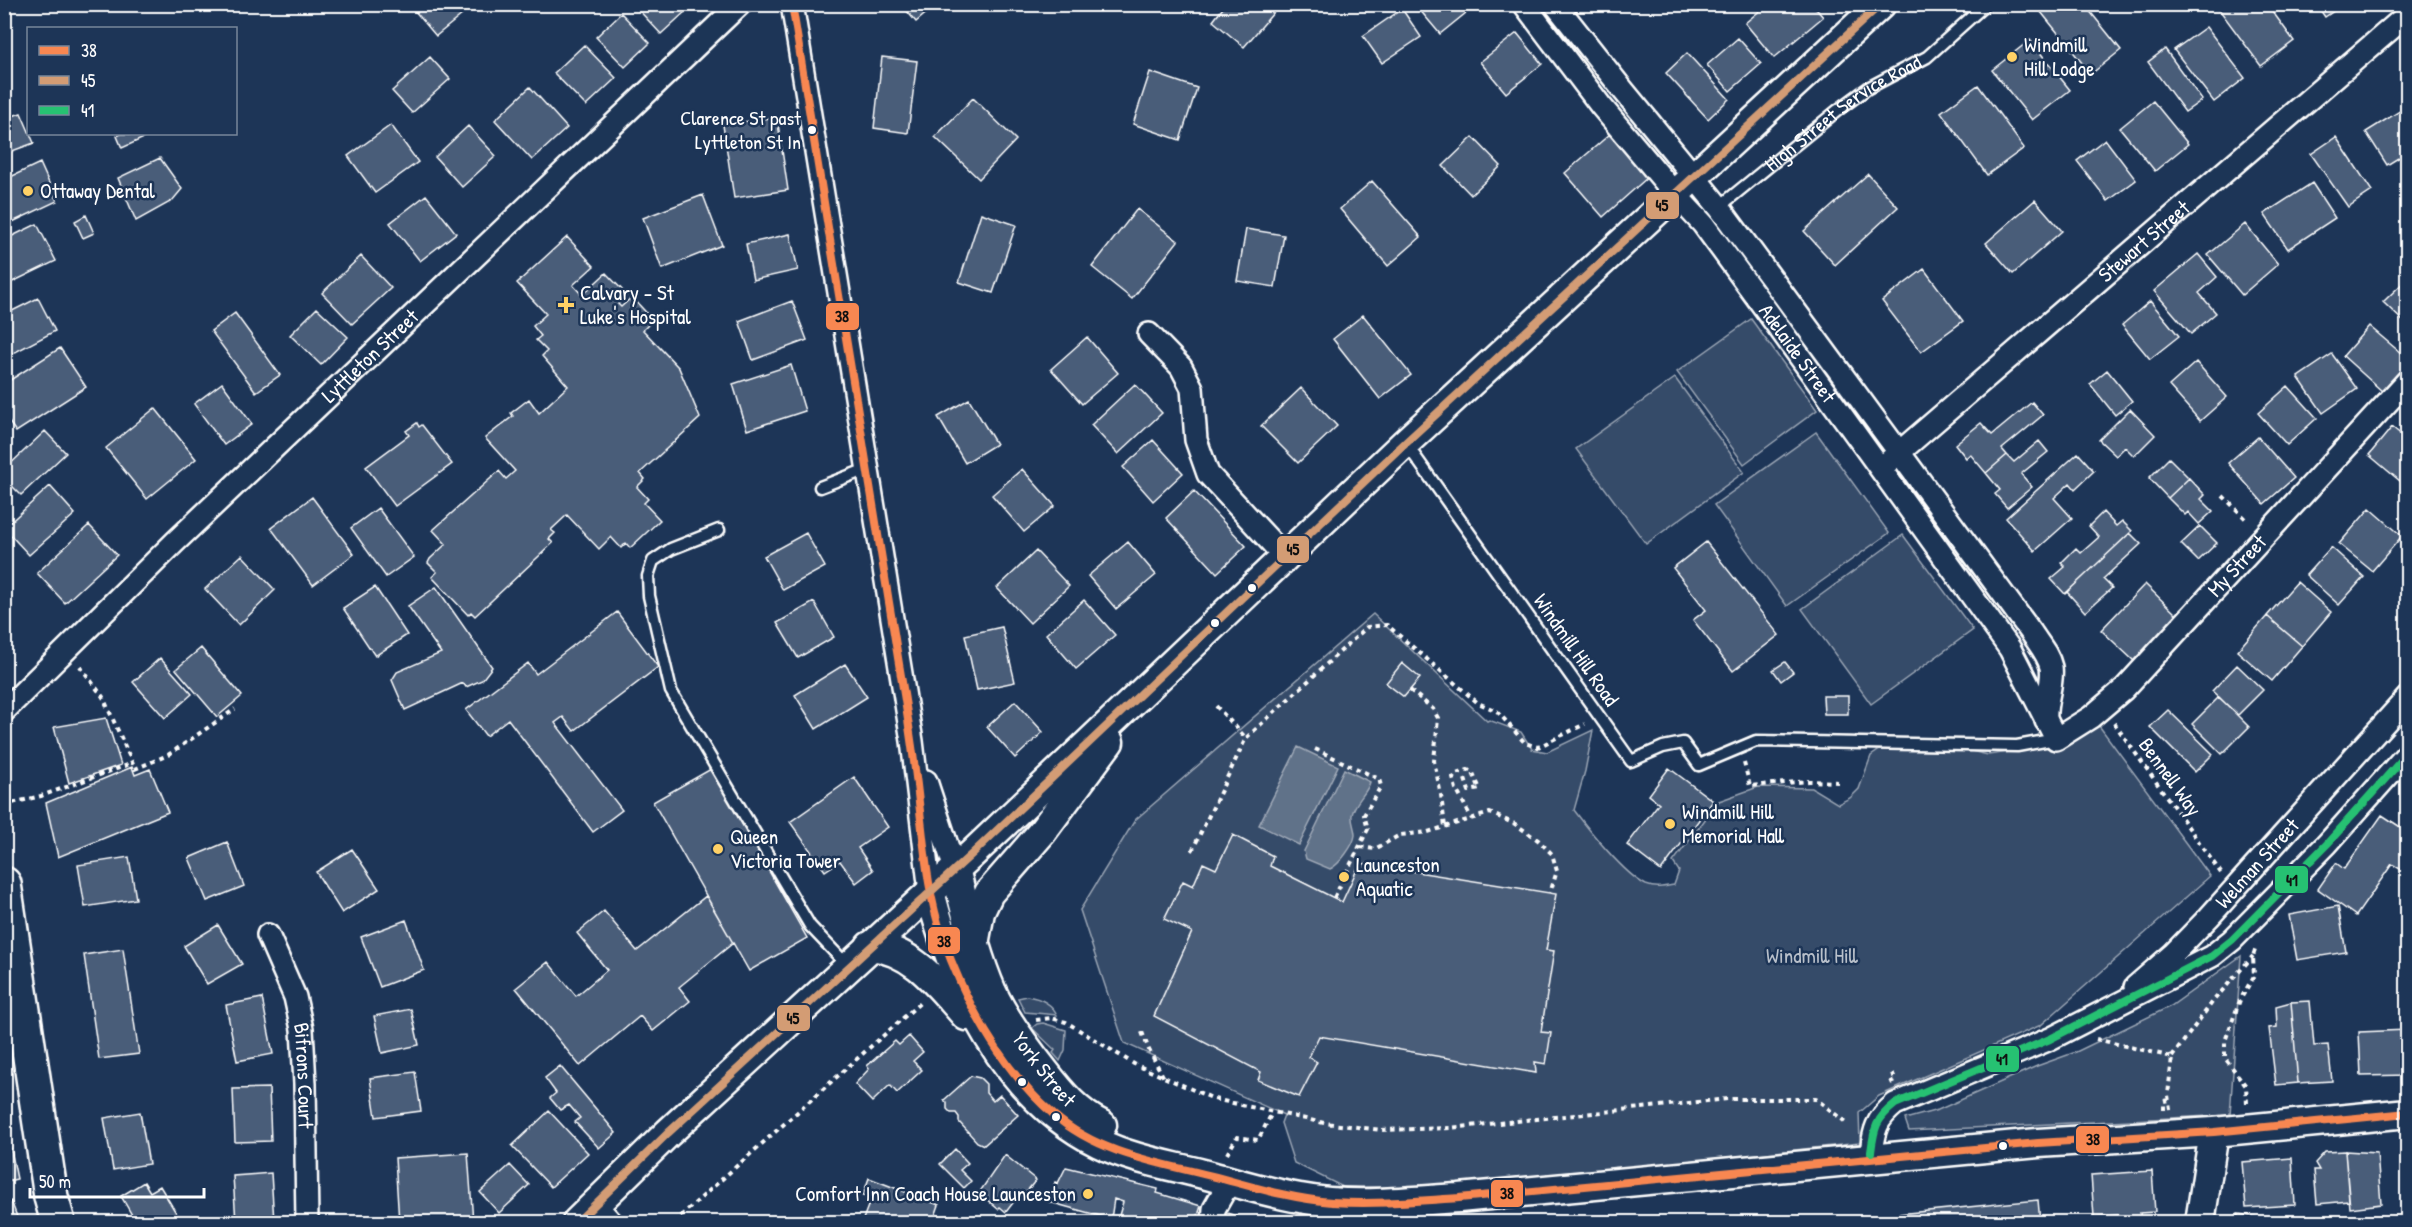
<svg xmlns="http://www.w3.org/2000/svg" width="2412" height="1227" font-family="'Patrick Hand',sans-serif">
  <rect width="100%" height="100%" fill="#1d3557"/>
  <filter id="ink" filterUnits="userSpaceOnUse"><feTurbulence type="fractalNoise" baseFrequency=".0167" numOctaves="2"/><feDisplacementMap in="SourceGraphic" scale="12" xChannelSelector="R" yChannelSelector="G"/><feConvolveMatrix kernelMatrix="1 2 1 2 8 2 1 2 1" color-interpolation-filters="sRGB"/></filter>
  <g filter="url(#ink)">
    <!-- green -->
    <path fill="#364b69" stroke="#9aa5b4" stroke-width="1.5" d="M1751,319l66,91 -73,54 -67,-92z
      M1675,378l69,94 -98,72 -70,-95z
      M1816,432l73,101 -102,73 -73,-101z
      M1903,535l70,95 -102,74 -69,-95z
      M1373,614l114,107 2,-1 32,12 11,17 15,3 46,-22 -8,41 -11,39c15,20 50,64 72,75 10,4 18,2 28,0l5,-14 -6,-9 46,-61 39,-14 54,1 26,16 12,-6 9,-9 12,-33 13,-9 74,1 30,7 56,-8 53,-24 113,153 -169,149 -162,71 -20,17 1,30 -377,40 -64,4h-76l-49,-24 -13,-40 3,-8 -160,-72 -44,-133 55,-90z
      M2241,956l-11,159 -321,16 -4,-12 33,-9 99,-44 39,-14 95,-46z
      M1027,996c12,2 25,7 30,19l-32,-3 -7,-14z
      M1043,1023l23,7 -1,20 -5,11 -7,-8 2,-3 -23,-22 5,-4z"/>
    <!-- water -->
    <path fill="#617289" stroke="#a0aab8" stroke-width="1.5" d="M1298,747l40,19 -39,79 -40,-20z
      M1344,769l26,13c-3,12 -16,20 -18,33 -1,7 3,13 3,20 -1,10 -16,30 -25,34l-24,-10 -2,-8z"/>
    <!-- building -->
    <path fill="#4a5d79" stroke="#fff" stroke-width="1.5" d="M409,4h54l5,6 -32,26z
      M637,4h44l5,7 -25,23 -26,-28z
      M901,4h36l-21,18z
      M1226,4h39l9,8 -30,35 -31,-26z
      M1425,4h52l-37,30 -21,-25z
      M1768,4h44l11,13 -49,41 -29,-35z
      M2050,4h34l37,46 -30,24 -50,-62z
      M2223,4h44l27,37 -33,25 -43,-58z
      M2316,4h28l-19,13z
      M1402,9l19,28 -39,26 -19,-27z
      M621,13l29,30 -25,24 -29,-30z
      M2206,27l39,51 -31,24 -40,-52z
      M1517,33l25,31 -36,29 -26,-31z
      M1738,38l23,26 -31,27 -23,-26z
      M2030,40l40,50 -38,30 -40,-50z
      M584,45l32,33 -30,28 -32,-33z
      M2165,49l37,51 -17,12 -37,-50z
      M1687,53l42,46 -21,20 -42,-46z
      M430,57l20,22 -38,34 -20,-22z
      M882,57l35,4 -9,72 -34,-5z
      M1150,72l47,16 -17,52 -47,-16z
      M1978,85l46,63 -37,27 -46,-63z
      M530,87l37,41 -35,32 -37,-40z
      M973,98l43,42 -37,39 -44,-42z
      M2153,101l35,43 -33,27 -35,-43z
      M2403,109l5,7v36l-21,13 -21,-33z
      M21,113l13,30 -30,11v-35z
      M777,117l11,73 -54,8 -11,-73z
      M391,125l27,37 -43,31 -27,-37z
      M468,126l28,30 -34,31 -27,-30z
      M121,134h21l2,4 -22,10 -5,-12z
      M1610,134l38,43 -45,40 -38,-44z
      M1473,137l28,29 -30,29 -28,-29z
      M2336,137l36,54 -24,16 -37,-53z
      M2105,139l31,41 -28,21 -31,-40z
      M160,158l22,31 -10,12 -36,20 -18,-43z
      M40,163l17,38 -53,25v-46z
      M1868,174l30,33 -63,58 -31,-34z
      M1372,181l49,56 -33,29 -48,-57z
      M2312,183l23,35 -47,31 -24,-35z
      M426,195l30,38 -36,28 -30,-38z
      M703,195l19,50 -60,24 -19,-51z
      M2035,200l27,31 -49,43 -27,-31z
      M1137,209l41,32 -46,58 -40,-32z
      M981,213l35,12 -23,68 -34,-11z
      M86,215l8,18 -11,5 -8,-17z
      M37,224l19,37 -52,25v-46z
      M2245,224l33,40 -36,31 -34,-40z
      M1246,229l38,6 -9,52 -38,-6z
      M790,234l8,36 -45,10 -7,-36z
      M567,237l27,29 -21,19 9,10 24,-22 21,22 -9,9 3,3 11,-10 21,23 -10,10 36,38 21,50 -60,55 5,6 -8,8 11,12 -4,4 16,17 -30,28 -4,-5 -5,5 -10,-11 -12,12 -32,-34 -16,15 4,3 -6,6 4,4 -78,73 -4,-4 -3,3 -36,-38 5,-5 -9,-9 2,-4 16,-15 -13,-14 66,-59 7,8 9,-8 -30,-33 28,-22 -2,-3 18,-14 10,14 29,-27 -26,-30 5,-5 -11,-11 5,-4 -8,-10 13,-12 -29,-31z
      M2198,254l19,23 -18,16 17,20 -25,21 -37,-43z
      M361,256l30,32 -39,36 -30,-31z
      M1924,269l39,52 -42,31 -39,-51z
      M2408,278v48l-25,-24z
      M38,298l17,33 -51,27v-43z
      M792,301l15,39 -54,20 -14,-39z
      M2150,301l29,35 -29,23 -28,-34z
      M317,308l31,29 -27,28 -31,-30z
      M235,313l45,62 -24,17 -45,-61z
      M1363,315l48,60 -31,24 -47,-60z
      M2369,326l39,33v6l-25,27 -40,-36z
      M1087,337l31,36 -36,31 -31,-35z
      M60,348l26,39 -70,45 -12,-17v-31z
      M2332,354l25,35 -34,24 -25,-36z
      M2196,362l31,35 -27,24 -31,-35z
      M791,365l14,46 -58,19 -14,-46z
      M2107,370l25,31 -17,14 -25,-31z
      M222,383l30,41 -28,21 -30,-41z
      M1135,384l27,29 -44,41 -27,-29z
      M2288,386l29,32 -30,27 -29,-32z
      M1301,388l36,38 -39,37 -37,-37z
      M969,399l27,45 -31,19 -27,-46z
      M2032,402l11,13 -41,34 5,6 -21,18 -16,-19 -4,4 -11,-14 26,-21 11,12z
      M155,408l41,51 -49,40 -41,-51z
      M2130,409l25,26 -21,21 -9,-9 -9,9 -17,-16z
      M417,423l2,4 3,-2 30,39 -57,42 -29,-39 43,-32 -3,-4z
      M2392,427l16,13v33l-8,8 -31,-26z
      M45,431l21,22 -45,42 -17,-17v-8z
      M2258,437l36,41 -30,26 -36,-41z
      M1153,440l30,33 -30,28 -30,-34z
      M2039,441l9,11 -27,22 11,13 -25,21 -12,-14 5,-4 -14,-17 21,-18 7,7z
      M2078,453l16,18 -19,18 -5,-6 -16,15 18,20 -37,33 -29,-33z
      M2169,458l20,20 -21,20 -19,-20z
      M1022,469l33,37 -31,26 -32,-37z
      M2189,478l16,17 -4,4 12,12 -14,13 -11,-12 -3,3 -17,-17z
      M50,486l25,28 -46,41 -25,-27z
      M1194,491l52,55 -29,27 -51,-55z
      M312,497l42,57 -41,31 -42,-57z
      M378,508l36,49 -28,20 -35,-49z
      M2370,508l32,28 -30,35 -33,-27z
      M2103,512l13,14 6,-5 10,10 -67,63 -14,-15 14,-12 -4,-4 15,-15 5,5 18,-16 -10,-11z
      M89,525l28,30 -52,48 -28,-30z
      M2200,526l17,17 -19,18 -17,-17z
      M806,533l19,34 -42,23 -19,-34z
      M2130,533l11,11 -38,35 9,9 -27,24 -18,-20z
      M1128,542l28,33 -40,34 -28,-33z
      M1706,542l73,93 -46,36 -40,-51 13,-10 -33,-42z
      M2331,547l33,30 -25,28 -33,-30z
      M1036,551l33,35 -39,37 -33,-35z
      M242,555l33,35 -36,35 -34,-36z
      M2297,582l34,30 -29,34 -35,-30z
      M2145,584l32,31 -43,46 -33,-31z
      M375,587l32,48 -32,21 -32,-48z
      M436,587l56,80 -10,13 -16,7 -3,-4 -58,27 -13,-30 5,-8 44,-19 -33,-47z
      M1084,600l31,35 -39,34 -30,-35z
      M814,602l20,35 -36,21 -21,-35z
      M617,612l41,55 -84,64 -11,-14 -8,6 67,87 -29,22 -85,-113 -22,17 -20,-26 62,-47 8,11z
      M2267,616l35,30 -30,35 -35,-30z
      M1002,627l13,55 -38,8 -12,-55z
      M201,648l41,48 -25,21 -41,-48z
      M160,658l32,36 -27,24 -32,-36z
      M1785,662l8,10 -12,9 -8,-11z
      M1402,663l18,15 -16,19 -18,-14z
      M845,664l22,33 -51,32 -21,-34z
      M2237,665l26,25 -25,25 -26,-24z
      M1823,696h25v18h-24z
      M2219,697l30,30 -27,27 -30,-30z
      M1015,701l28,31 -28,26 -28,-31z
      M2168,710l45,44 -18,18 -45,-45z
      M106,718l15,47 -52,18 -15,-56z
      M132,767l3,8 15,-6 18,43 -110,45 -12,-54z
      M1669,768l44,33 -52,70 -34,-26 32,-42 -10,-8z
      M711,769l96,169 -58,33 -96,-169z
      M854,777l34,50 -30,21 15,22 -17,13 -16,-22 -15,10 -35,-49z
      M2382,815l26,17v42l-16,-10 -36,52 -38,-27 18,-26 8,6z
      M1233,835l40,21 -3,10 72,36 18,-39 196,31 -10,56 8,1 -13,81 10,1 -5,31 -11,-2 1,11 -217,-37 -10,21 8,5 -18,35 -41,-17 3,-8 -107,-56 38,-84 -28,-13 19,-38 10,5 10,-23 13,6z
      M227,842l17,44 -37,15 -18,-43z
      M352,849l27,40 -37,24 -26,-41z
      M129,857l7,42 -51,8 -7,-42z
      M706,896l27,47 -54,44 11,14 -37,30 -13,-15 -60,50 -64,-78 32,-26 28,34 31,-26 -30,-37 27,-22 33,40z
      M2338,906l8,46 -49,8 -8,-45z
      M406,920l18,50 -44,17 -19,-50z
      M218,925l24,39 -35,20 -23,-38z
      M123,949l16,105 -40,5 -15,-104z
      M262,998l11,56 -36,7 -11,-56z
      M2310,1001l4,45 14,-1 4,36 -34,2 -7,-81z
      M2291,1002l7,81 -22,2 -7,-57 8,-1 -1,-21z
      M411,1009l8,36 -37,8 -8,-37z
      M2408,1030v45l-47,1 -2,-44z
      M909,1036l14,16 -10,9 9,9 -25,23 -7,-8 -18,17 -17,-18 14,-15 -2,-3 28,-25 4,4z
      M560,1066l56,67 -17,15 -24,-26 5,-4 -11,-13 -9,5 -10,-12 6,-5 -11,-15z
      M415,1072l6,39 -45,6 -6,-39z
      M971,1076l9,2 6,6v9l7,8 7,-6 18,20 -34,30 -7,-3 -18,-20v-5l-3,-4h-5l-4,-4v-6l-3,-3z
      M269,1088l2,53 -36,1 -2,-53z
      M549,1111l39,42 -37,34 -39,-41z
      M140,1112l9,52 -36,6 -9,-52z
      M4,1125h2l11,54 -13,3z
      M955,1149l13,14 -8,7 11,11 -7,7 -24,-24z
      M2345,1151l32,2 4,51 -31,4z
      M2345,1151l4,50 -32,3 -3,-34h5l-4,-7 10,-11z
      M468,1153l5,69h-74l-4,-64z
      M1005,1155l31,25 -14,17 -3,-2 -13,17 -6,-5 -2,2 -13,-11 2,-3 -6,-5z
      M2292,1158l3,47 -49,3 -4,-46z
      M510,1165l19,20 -30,28 -19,-21z
      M1066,1167l92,22 -1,4 44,13 -5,16h-79l6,-20 -9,-3 -3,20 -62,-17 6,-20 3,1z
      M2152,1171l3,41 -15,1 1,9h-22l-1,-7 -24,2 -3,-42z
      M271,1173l3,49h-38l-3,-46z
      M869,1178l70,27 -6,17h-71l9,-24 -8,-3z
      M144,1182l6,10 10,-6 18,30 -11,6h-31l-15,-26z
      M2038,1200l2,22h-151l-1,-7z
      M11,1201l8,21h-15v-18z
      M1220,1211l17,5 -1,6h-18z
      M2238,1214l55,8h-56z"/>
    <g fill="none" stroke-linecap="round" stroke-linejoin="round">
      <defs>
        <g id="lane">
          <path id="s1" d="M1719,207l119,-97 30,-22 59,-31 59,-53"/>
          <path d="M1407,445l224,316 32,-14 20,-4 16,22 57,-24 261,5 39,-7"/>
          <path d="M820,487l47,-18"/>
          <path d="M719,530l-48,19 -18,12 -5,15 1,20 22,95 139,235 37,39"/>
        </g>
        <g id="street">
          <path d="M792,4l120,737 18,151"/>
          <path id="s2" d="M1524,4l77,102 74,88 28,30 66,90 241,335 46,90 35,-22 33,-28 284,-309"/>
          <path d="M1555,4l68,86 96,117 312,425c7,11 17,22 20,35 3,16 -7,35 -5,54"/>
          <path d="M1149,334l32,33 11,21 4,52 12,34 76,82"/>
          <path id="s3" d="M1888,462l520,-448"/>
          <path id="s4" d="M4,711l171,-169 565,-538"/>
          <path d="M926,781l29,88"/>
          <path id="s5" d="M268,935l27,62 7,32 3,55 2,138"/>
          <path id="s6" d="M2135,987l38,-33 36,-37 199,-220"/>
          <path d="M1870,1158c4,-26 4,-37 25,-54l155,-65 162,-83 20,-16 95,-96 81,-91"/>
          <path d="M595,1204l16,18"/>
          <path d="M1213,1222l1,-13 16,-28"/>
        </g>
        <g id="secondary">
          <path id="s7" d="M955,869c11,42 20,84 37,123 13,28 34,56 53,80 16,21 33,41 57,53"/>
          <path d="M930,892c25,97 74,204 169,251 32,16 70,22 104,31 32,8 65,19 97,24 52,10 107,3 159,0l579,-55 176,-11 194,-19"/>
          <path d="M975,939l5,-27 9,-19 53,-61 67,-90"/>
          <path d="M870,946c44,4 69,40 96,70"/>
          <path d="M577,1222l91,-89 305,-280 432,-410 476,-439"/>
          <path d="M2200,1222l14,-90"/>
        </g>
        <path id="highway" d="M4,884l47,313 7,25"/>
      </defs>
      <!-- lane casing -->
      <use href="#lane" stroke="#fff" stroke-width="15"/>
      <!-- street casing -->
      <use href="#street" stroke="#fff" stroke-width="26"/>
      <!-- secondary casing -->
      <use href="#secondary" stroke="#fff" stroke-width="33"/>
      <!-- highway casing -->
      <use href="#highway" stroke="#fff" stroke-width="38"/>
      <!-- path -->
      <path stroke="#fff" stroke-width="4" stroke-dasharray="4.5 4.5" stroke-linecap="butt" d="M2223,496l25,25
        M80,666l23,31 32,72 33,-14 67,-46
        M1410,690l23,19 5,9 -4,43 7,34 4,32
        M1216,706l30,32
        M2114,723l107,150
        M1315,749l64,30 2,7 -17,29 4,14 -34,69
        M1744,763l6,23 59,-5 29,1
        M1465,779l4,12 11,-2 -7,-16 -5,-3 -12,4 -3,4 3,11 16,30
        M4,805l37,-9 92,-33
        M1360,847l15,2 25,-14 28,-3 62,-19 25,11 23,16 14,14 5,17 -7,22
        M1192,851l54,-113 121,-111 20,-2 91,78 19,8 28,32 13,4 47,-23
        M1036,1020l15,-2 15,4 68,42 80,35 110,24 57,7 69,-2 277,-29h89l32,25
        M1142,1032l7,18 15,28
        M2096,1039l76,18 -4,38 2,14
        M2172,1057l42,-57 39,-44
        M1893,1084l-3,-7 5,-3
        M2247,1103l-1,-17 -21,-28v-17l15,-41 14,-24 -1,-20 3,-9
        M2164,1110v-9l4,-1
        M1227,1154l10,-17 21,3 14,-27
        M674,1222l248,-221"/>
      <!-- lane -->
      <use href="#lane" stroke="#1d3557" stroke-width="10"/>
      <!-- street -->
      <use href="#street" stroke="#1d3557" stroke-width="21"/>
      <!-- secondary -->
      <use href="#secondary" stroke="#1d3557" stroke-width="28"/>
      <!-- highway -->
      <use href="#highway" stroke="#1d3557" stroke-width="33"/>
      <defs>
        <path id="bus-1" d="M792,4c36,222 71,444 108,666 8,47 15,94 20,141 5,42 8,84 22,125 23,66 59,133 112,179 44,39 107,48 162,62 38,10 76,22 116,25 42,3 85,-1 127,-4l579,-55 176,-11 194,-19"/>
        <path id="bus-2" d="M577,1222l91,-89 305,-280 432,-410 476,-439"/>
        <path id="bus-3" d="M1871,1152c3,-24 5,-33 24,-48l155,-65 162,-83 20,-16 95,-96 81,-91"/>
      </defs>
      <!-- bus-1 casing -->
      <use href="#bus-1" stroke="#1d3557" stroke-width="12"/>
      <!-- bus-2 casing -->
      <use href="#bus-2" stroke="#1d3557" stroke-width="12"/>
      <!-- bus-3 casing -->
      <use href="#bus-3" stroke="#1d3557" stroke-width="12"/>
      <!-- bus-1 -->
      <use href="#bus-1" stroke="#f88751" stroke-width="8"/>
      <!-- bus-2 -->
      <use href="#bus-2" stroke="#d39c74" stroke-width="8"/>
      <!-- bus-3 -->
      <use href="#bus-3" stroke="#26c172" stroke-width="8"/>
    </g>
  </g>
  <!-- markers -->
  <g fill="#ffd166" stroke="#1d3557" stroke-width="2">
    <circle cx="2012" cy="57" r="6"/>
    <circle cx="28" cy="191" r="6"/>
    <path d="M563 296h6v6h6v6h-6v6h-6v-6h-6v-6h6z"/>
    <circle cx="1670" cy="824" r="6"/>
    <circle cx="718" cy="849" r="6"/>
    <circle cx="1344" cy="877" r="6"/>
    <circle cx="1088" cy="1194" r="6"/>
  </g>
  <g fill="#fff" stroke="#1d3557" stroke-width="2">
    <circle cx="812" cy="130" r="5"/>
    <circle cx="1252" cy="588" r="5"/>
    <circle cx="1215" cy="623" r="5"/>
    <circle cx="1022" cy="1082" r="5"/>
    <circle cx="1056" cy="1117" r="5"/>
    <circle cx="2003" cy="1146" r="5"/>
  </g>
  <g text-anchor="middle" stroke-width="5" stroke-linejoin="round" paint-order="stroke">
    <!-- bus labels -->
    <g font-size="20" fill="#fff" stroke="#1d3557" text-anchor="end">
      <text x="801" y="125">Clarence St past<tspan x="801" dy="24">Lyttleton St In</tspan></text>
    </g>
    <!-- poi labels -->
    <g font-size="21" fill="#fff" stroke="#1d3557" text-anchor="start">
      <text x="2024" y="52">Windmill<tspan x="2024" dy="24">Hill Lodge</tspan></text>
      <text x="40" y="198">Ottaway Dental</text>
      <text x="580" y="300">Calvary - St<tspan x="580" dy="24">Luke's Hospital</tspan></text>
      <text x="1682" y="819">Windmill Hill<tspan x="1682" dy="24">Memorial Hall</tspan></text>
      <text x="730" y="844">Queen<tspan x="730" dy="24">Victoria Tower</tspan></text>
      <text x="1356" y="872">Launceston<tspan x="1356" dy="24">Aquatic</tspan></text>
      <text x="1076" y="1201" text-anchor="end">Comfort Inn Coach House Launceston</text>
    </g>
    <!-- street labels -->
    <g font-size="21" fill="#fff" stroke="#1d3557">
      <text dy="7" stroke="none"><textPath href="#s1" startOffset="156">High Street Service Road</textPath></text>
      <text dy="7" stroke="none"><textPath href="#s3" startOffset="338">Stewart Street</textPath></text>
      <text dy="7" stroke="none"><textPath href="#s2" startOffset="444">Adelaide Street</textPath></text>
      <text dy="7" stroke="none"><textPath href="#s4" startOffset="510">Lyttleton Street</textPath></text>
      <text dy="7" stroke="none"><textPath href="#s2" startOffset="1161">My Street</textPath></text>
      <text transform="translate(1576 650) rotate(55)" y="7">Windmill Hill Road</text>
      <text transform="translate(2170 777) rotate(54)" y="7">Bennell Way</text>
      <text dy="7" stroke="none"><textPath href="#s6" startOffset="174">Welman Street</textPath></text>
      <text dy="7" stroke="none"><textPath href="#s7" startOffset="222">York Street</textPath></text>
      <text dy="7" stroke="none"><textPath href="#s5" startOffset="147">Bifrons Court</textPath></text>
    </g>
    <!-- park labels -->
    <g font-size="21" fill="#b9c0ca" stroke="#1d3557">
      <text x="1812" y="963">Windmill Hill</text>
    </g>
  </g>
  <g stroke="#1d3557" stroke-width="2">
    <rect x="1645" y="191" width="35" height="29" rx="6" fill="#d39c74"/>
    <rect x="825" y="302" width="35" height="29" rx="6" fill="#f88751"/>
    <rect x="1276" y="535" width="34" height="29" rx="6" fill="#d39c74"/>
    <rect x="2274" y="865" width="35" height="29" rx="6" fill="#26c172"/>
    <rect x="927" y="926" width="34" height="29" rx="6" fill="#f88751"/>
    <rect x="776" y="1004" width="35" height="28" rx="6" fill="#d39c74"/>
    <rect x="1985" y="1045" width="35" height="28" rx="6" fill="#26c172"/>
    <rect x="2075" y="1125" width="35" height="29" rx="6" fill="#f88751"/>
    <rect x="1490" y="1179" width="34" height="29" rx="6" fill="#f88751"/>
  </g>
  <g font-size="16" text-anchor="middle" font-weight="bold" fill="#111">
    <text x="1662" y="211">45</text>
    <text x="842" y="322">38</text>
    <text x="1293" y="555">45</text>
    <text x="2292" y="886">41</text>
    <text x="944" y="947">38</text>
    <text x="793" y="1024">45</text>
    <text x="2002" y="1065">41</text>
    <text x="2093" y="1145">38</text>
    <text x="1507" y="1199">38</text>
  </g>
  <!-- margin -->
  <rect width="2412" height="1227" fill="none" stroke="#1d3557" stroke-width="24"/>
  <rect x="12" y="12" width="2388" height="1203" fill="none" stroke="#fff" stroke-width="2" filter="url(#ink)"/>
  <!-- legend -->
  <rect x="27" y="27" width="210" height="108" fill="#1d3557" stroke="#77869a" stroke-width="1.5"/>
  <rect x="39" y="46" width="30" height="9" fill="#f88751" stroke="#77869a" stroke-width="1.5"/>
  <text x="81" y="57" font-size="18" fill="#ffffff">38</text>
  <rect x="39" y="76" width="30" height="9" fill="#d39c74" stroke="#77869a" stroke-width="1.5"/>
  <text x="81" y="87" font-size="18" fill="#ffffff">45</text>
  <rect x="39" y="106" width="30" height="9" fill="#26c172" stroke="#77869a" stroke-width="1.5"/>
  <text x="81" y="117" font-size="18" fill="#ffffff">41</text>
  <!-- scale -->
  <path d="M30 1188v9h174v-9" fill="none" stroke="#ffffff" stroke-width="3"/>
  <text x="39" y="1188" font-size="18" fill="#ffffff" stroke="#1d3557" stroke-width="4.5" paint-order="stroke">50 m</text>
</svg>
